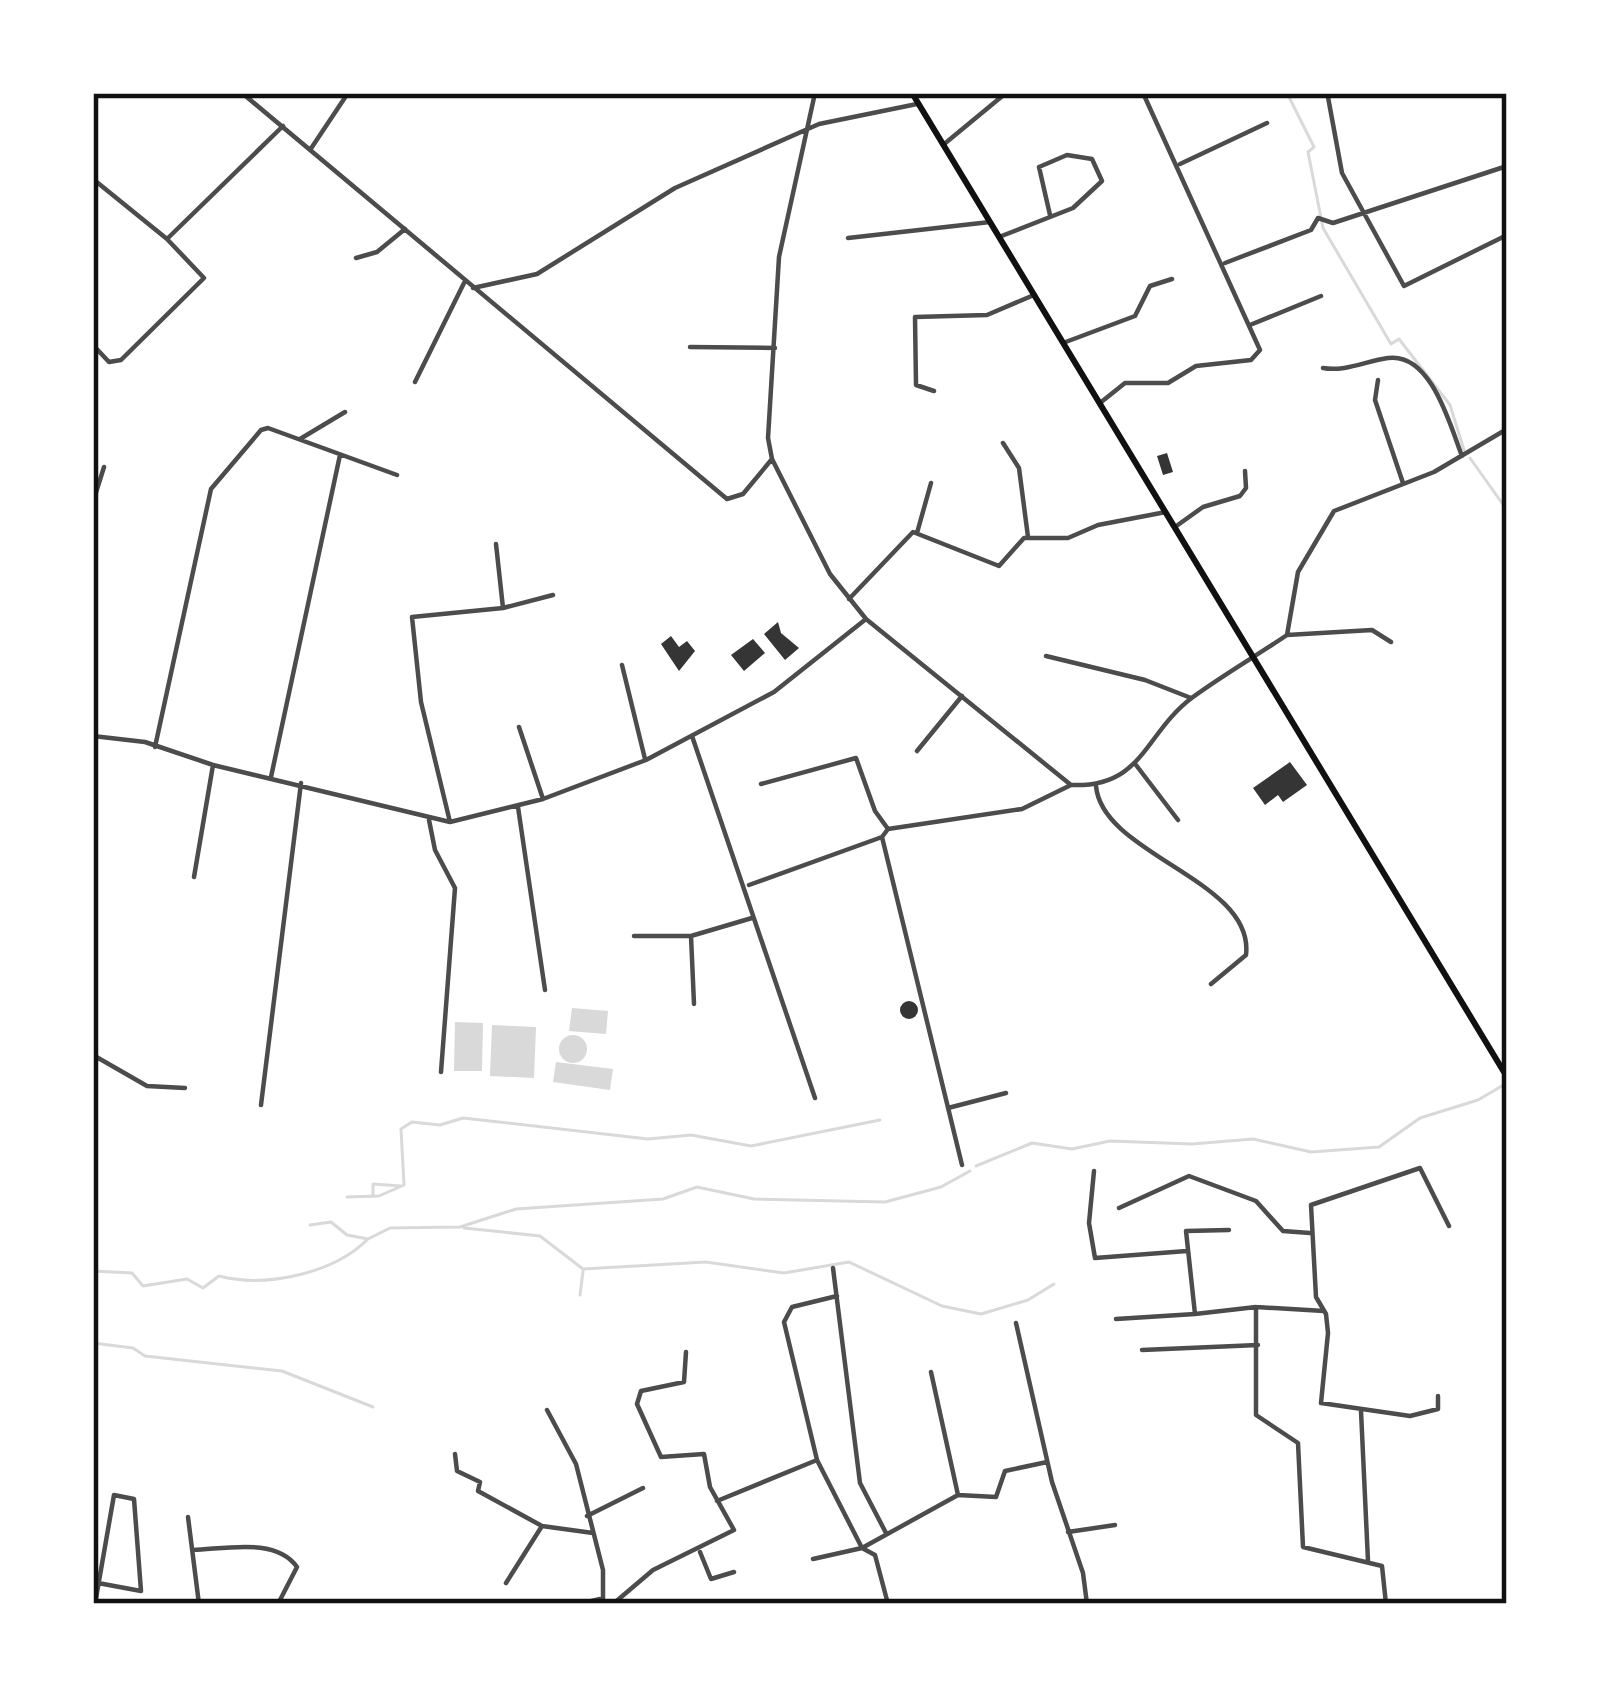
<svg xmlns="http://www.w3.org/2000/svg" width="1600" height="1697" font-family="'Varela Round',sans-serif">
  <rect width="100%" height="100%" fill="#fff"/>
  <!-- water -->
  <path fill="#d9d9d9" d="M572,1008l36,3 -2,23 -37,-3z
    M455,1022l28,1 -1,48h-28z
    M492,1025l44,2 -2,51 -44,-2z
    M559 1049a14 14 0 1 1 28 0a14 14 0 1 1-28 0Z
    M556,1062l57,7 -3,21 -57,-8z"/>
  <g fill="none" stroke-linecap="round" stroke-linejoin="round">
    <!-- stream -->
    <path stroke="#d9d9d9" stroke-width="3" d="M1287,93l27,54 -6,5 15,76 68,116 8,-5 51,66 14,45
      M1470,458l37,52
      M976,1166l56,-23 40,6 38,-8 82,3 61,-5 58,13 68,-5 41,-29 58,-18 29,-17
      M373,1195v-11l28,2
      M347,1197l32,-1 25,-11 -3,-56 11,-7 28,3 23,-7 185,21 43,-4 60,11 129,-26
      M310,1225l21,-3 16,13 21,4 22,-11 70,-1 56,-18 147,-10 34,-12 57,12 131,3 56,-15 29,-16
      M464,1228l76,8 43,33 123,-7 78,11 65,-11 93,44 39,8 47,-14 26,-16
      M93,1271l39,2 11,13 44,-7 16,9 16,-12c46,12 113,-2 148,-36
      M580,1295l3,-24
      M93,1343l40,5 12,8 137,15 91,36"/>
  </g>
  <!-- building -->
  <path fill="#353535" d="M1167,453l6,19 -10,3 -6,-19z
    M778,622l3,11 18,15 -14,12 -21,-26z
    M671,636l8,11 8,-6 8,10 -16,20 -18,-27z
    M753,639l12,14 -21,18 -13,-16z
    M1290,762l17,23 -24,17 -5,-7 -13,10 -12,-17z
    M900 1010a9 9 0 1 1 18 0a9 9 0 1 1-18 0Z"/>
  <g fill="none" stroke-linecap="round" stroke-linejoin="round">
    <!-- minor -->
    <path stroke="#4c4c4c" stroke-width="4.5" d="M242,93l485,406 16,-5 29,-35
      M815,93l-36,164 -11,181 4,21 58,115 36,45 205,166c73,3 73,-52 122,-88 30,-22 63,-41 94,-62l11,-63 36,-61 100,-39 73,-43
      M1328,97l14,76 62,113 103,-51
      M943,145l63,-52
      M310,150l38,-57
      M1180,164l87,-41
      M93,179l74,60 37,39 -83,82 -12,2 -16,-17
      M999,237l74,-29 29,-27 -10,-22 -25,-4 -28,12 11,48
      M848,238l142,-16
      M167,239l116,-113
      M356,258l21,-6 28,-23
      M1225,263l86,-33 7,-12 15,5 174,-57
      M473,288l64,-14 138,-86 144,-64 98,-20
      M1250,325l71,-29
      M1063,343l72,-27 15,-30 22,-7
      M690,347l85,1
      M1323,368c22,4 43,-7 65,-10 43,-6 62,67 74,98
      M1378,380l-3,20 28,83
      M415,382l49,-99
      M934,391l-18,-6 -1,-68 72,-2 47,-20
      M1100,403l25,-20h43l28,-17 55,-6 9,-10 -117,-257
      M300,439l45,-27
      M1003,443l16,25 9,69
      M93,502l11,-35
      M1175,527l28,-20 37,-11 6,-8 -1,-17
      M917,533l14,-50
      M496,544l7,64
      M849,599l64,-67 86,34 25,-28h44l30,-13 68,-13
      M1287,635l85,-5 19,12
      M1046,656l99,24 46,18
      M622,665l23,94
      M519,727l24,72
      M93,736l52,6 68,23 237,57 93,-23 103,-39 128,-68 92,-73
      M692,736l123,362
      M155,747l56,-258 50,-59 7,-2 129,47
      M917,751l45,-55
      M1136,765l42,55
      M271,777l69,-322
      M761,784l95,-26 19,53 13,18
      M1096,786c6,69 159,94 150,169l-35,29
      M518,807l27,183
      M429,820l6,30 20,38 -14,184
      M450,822l-29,-120 -9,-85 91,-9 50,-13
      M882,837l80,328
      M194,877l19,-112
      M749,885l133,-48 6,-8 134,-20 49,-24
      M634,936h57l61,-18
      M691,936l3,68
      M93,1055l54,31 38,2
      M261,1105l40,-322
      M948,1108l58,-15
      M1094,1171l-5,52 6,35 92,-7
      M1119,1208l70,-32 67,25 27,30 27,2
      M1229,1230l-43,1 9,83 61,-7v108l42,28 5,104 79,19 4,38
      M833,1268l27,215 26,50
      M837,1296l-45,11 -8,15 33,138 45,88 96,-53 38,2 9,-26 42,-9
      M1256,1307l68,4
      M1116,1319l79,-5
      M1016,1323l36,159 31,91 4,31
      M1142,1350l116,-5
      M931,1372l27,123
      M1438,1396v13l-28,7 -89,-13 7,-70 -2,-19 -10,-17 -5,-92 109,-37 29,58
      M547,1410l29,54 27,106v34
      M1361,1411l7,150
      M455,1454l2,17 23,11 -2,9 64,35
      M717,1501l100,-41
      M587,1516l56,-28
      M188,1517l11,87
      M1068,1532l47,-7
      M193,1550c32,-1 83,-13 104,17l-17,33
      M700,1552l11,27 23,-7
      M813,1559l49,-11 13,7 13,49
      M506,1583l36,-57 51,7
      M95,1604l19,-109 20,4 7,92 -43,-8
      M579,1604l21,-5
      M613,1604l40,-34 81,-40 -24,-43 -6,-33 -43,3 -24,-53 4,-13 43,-9 2,-30"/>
    <!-- secondary -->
    <path stroke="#111" stroke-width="6" d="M912,93l595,984"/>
  </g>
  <!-- border -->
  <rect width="1600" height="1697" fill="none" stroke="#ffffff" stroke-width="192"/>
  <rect x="96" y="96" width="1408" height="1505" fill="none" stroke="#111" stroke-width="4.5"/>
</svg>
